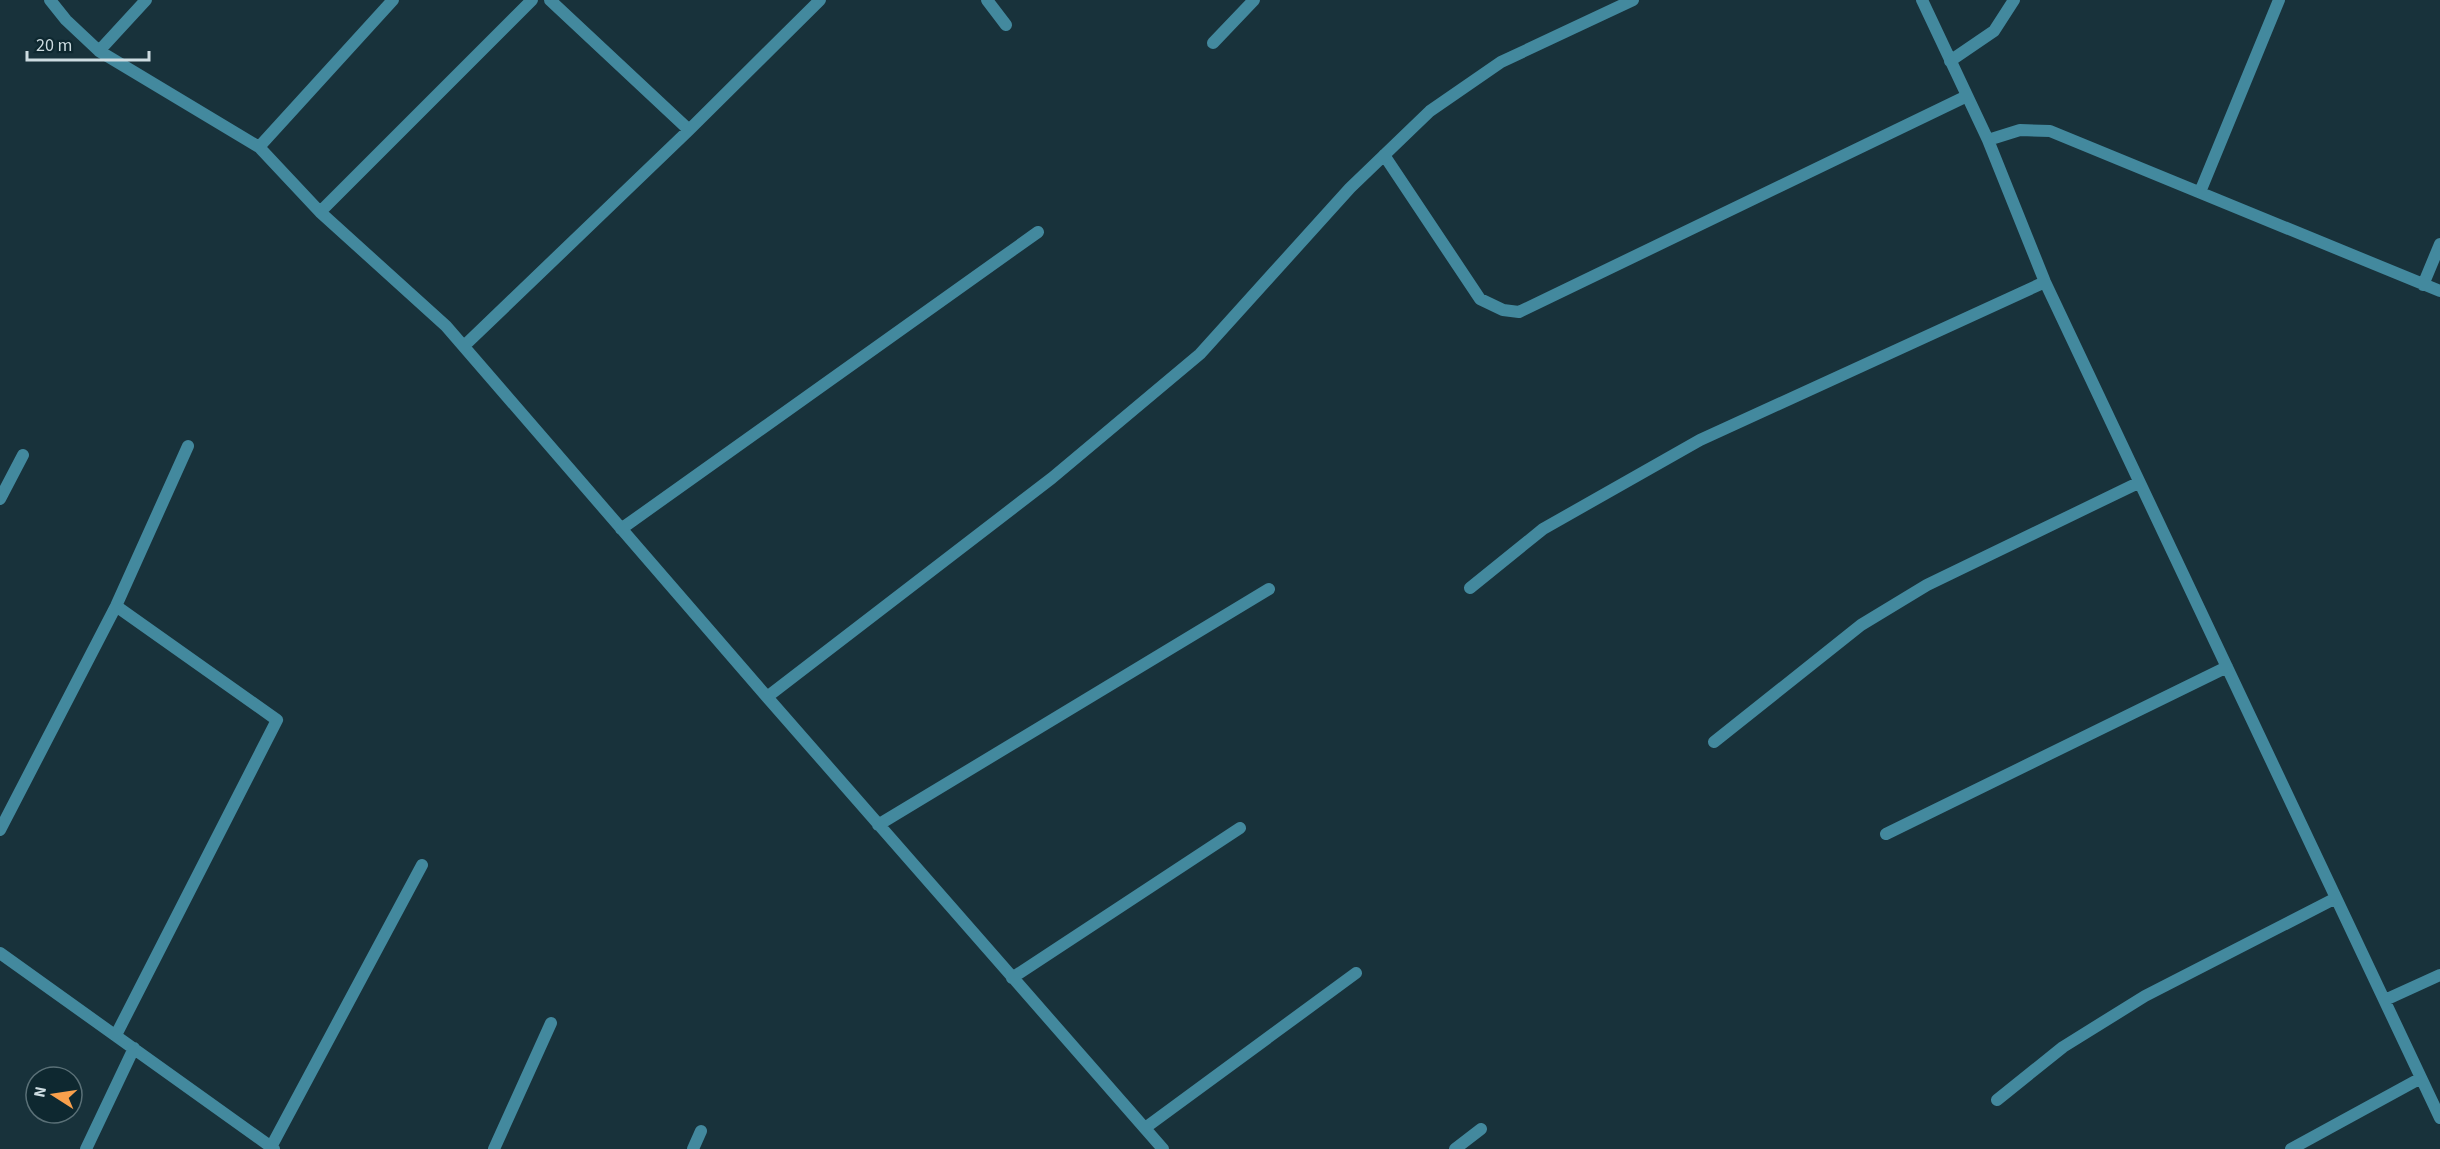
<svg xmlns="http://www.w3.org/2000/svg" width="2440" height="1149" font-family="'Source Sans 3',sans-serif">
  <rect width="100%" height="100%" fill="#18323b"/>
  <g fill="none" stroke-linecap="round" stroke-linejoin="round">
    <!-- minor -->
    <path stroke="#43899e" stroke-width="12" d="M50,0l16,20 33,31 160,96 61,65 126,114 321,371 396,452
      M550,0l139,130
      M987,0l19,25
      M1922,0l66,140 57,142 395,836
      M1213,43l41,-43
      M99,51l47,-51
      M1950,61l44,-30 20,-31
      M1988,140l32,-10 30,1 390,160
      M259,147l134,-147
      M1384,155l96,144 23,11 16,2 448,-216
      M2200,192l79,-192
      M320,212l212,-212
      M2423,285l17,-41
      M464,346l225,-216 131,-130
      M0,499l23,-44
      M621,529l417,-297
      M1470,588l73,-59 157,-89 345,-158
      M767,697l285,-219 148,-124 150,-166 80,-77 71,-49 132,-62
      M1714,742l147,-117 66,-40 211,-102
      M878,825l391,-236
      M0,830l116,-224 72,-160
      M1886,834l341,-167
      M0,953l274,196
      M1012,978l228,-150
      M2385,1000l55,-25
      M116,1035l161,-315 -161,-114
      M1997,1100l66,-53 82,-51 191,-98
      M1145,1128l211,-155
      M271,1147l151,-282
      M86,1149l48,-101
      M494,1149l57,-126
      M693,1149l8,-18
      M1455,1149l26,-20
      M2291,1149l130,-71"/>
  </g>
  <!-- north arrow -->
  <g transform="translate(54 1095) rotate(282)"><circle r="28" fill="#0e2830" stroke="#5a7077" stroke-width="1.5"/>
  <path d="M0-4.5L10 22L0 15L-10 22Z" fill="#f9a04c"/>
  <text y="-9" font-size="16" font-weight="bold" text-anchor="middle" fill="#cddce1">N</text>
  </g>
  <!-- scale -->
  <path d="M27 51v9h122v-9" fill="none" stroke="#cddce1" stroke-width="3"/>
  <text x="36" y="51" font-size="18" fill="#cddce1" stroke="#0e2830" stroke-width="4.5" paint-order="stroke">20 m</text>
</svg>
